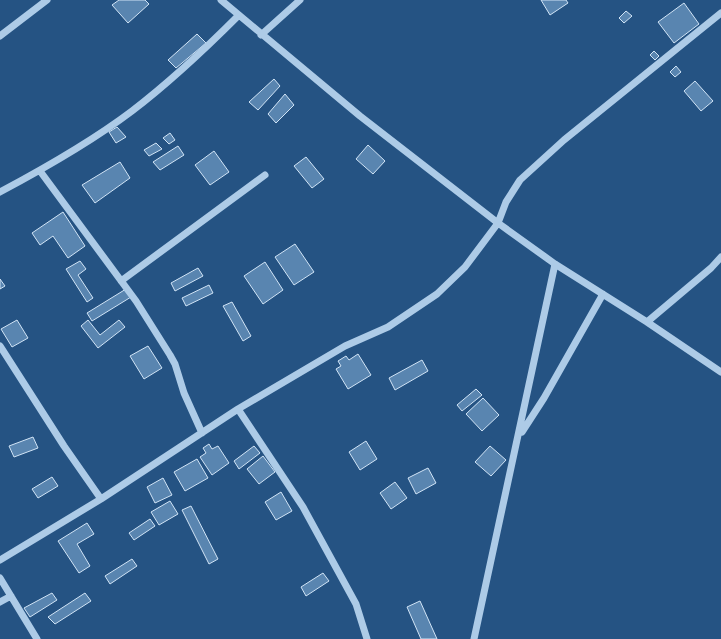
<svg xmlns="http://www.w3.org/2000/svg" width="721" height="639" font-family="'Roboto Condensed',sans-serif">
  <rect width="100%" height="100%" fill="#255383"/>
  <!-- building -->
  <path fill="#5985b0" stroke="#d1e4f6" d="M119,0h26l4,4 -21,19 -16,-18z
    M541,0h25l2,3 -18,12z
    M684,3l15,21 -25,19 -16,-21z
    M626,11l6,5 -8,7 -5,-5z
    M197,34l9,9 -30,25 -8,-8z
    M654,51l5,5 -4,4 -5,-5z
    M676,66l5,6 -6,5 -5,-5z
    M274,79l6,7 -22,24 -9,-8z
    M695,81l18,20 -12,10 -17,-20z
    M285,94l9,11 -18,18 -8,-9z
    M117,127l9,10 -10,6 -7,-11z
    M170,133l5,7 -6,4 -6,-6z
    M156,143l6,6 -13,7 -5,-6z
    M368,145l17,16 -12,13 -17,-15z
    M178,146l6,9 -24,15 -7,-8z
    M214,151l15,21 -19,13 -15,-20z
    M306,157l18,22 -12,9 -18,-22z
    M120,162l10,16 -35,25 -13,-18z
    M63,212l22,34 -17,12 -15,-22 -13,9 -8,-12z
    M295,244l19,28 -20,13 -19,-28z
    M80,261l6,8 -8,6 15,23 -6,4 -21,-33z
    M265,262l18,28 -20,14 -19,-28z
    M198,268l5,8 -28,15 -4,-8z
    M0,279l5,7 -5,3z
    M209,285l4,8 -27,13 -4,-8z
    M126,289l5,8 -39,24 -5,-8z
    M232,302l19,34 -8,5 -20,-35z
    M17,320l11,18 -16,9 -11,-18z
    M88,320l12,15 19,-15 6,7 -27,21 -17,-22z
    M148,346l14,22 -18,11 -14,-23z
    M358,354l13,21 -23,14 -12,-20 5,-3 -3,-5 8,-5 3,4z
    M422,360l6,11 -33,19 -6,-12z
    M476,389l6,6 -20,16 -5,-6z
    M483,398l16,17 -17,16 -16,-17z
    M33,437l5,11 -24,9 -5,-11z
    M366,441l11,18 -17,11 -11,-18z
    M209,444l3,5 6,-3 11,17 -17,12 -12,-18 6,-4 -3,-5z
    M254,446l6,7 -21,16 -5,-8z
    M490,446l16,14 -15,16 -16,-14z
    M263,456l12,16 -16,12 -12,-15z
    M197,459l11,19 -23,13 -11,-19z
    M428,468l8,15 -20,11 -8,-16z
    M52,477l6,9 -20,12 -6,-9z
    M163,478l9,17 -17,8 -8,-16z
    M395,482l12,16 -16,11 -11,-16z
    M281,492l11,19 -16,9 -11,-18z
    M170,501l8,13 -19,11 -8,-13z
    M191,506l27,53 -9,5 -27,-54z
    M150,519l5,7 -21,14 -5,-7z
    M87,523l7,11 -17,10 13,22 -11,7 -21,-32z
    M132,559l5,7 -27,18 -5,-8z
    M323,573l6,8 -23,15 -5,-9z
    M52,593l5,7 -27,17 -6,-9z
    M85,593l6,8 -36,23 -7,-7z
    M420,601l17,38h-16l-14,-32z"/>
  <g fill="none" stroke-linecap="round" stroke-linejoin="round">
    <!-- minor -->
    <path stroke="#adcbe7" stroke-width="7" d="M221,0l139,116 138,107 57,41 92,58 74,50
      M261,35l39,-35
      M0,36l47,-36
      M40,171l96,130 34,54 5,9 9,29 18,40
      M0,192c45,-24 91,-50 132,-81 38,-29 73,-62 106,-95
      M121,281l144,-106
      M647,322l64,-54 10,-11
      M0,346l64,100 37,53
      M238,409l65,98 53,97 11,35
      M522,432l22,-34 59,-104
      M0,560l101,-61 137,-90 107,-63 43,-19 49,-33 28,-27 33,-44 8,-21 14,-22 44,-40 157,-127
      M0,578l37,61
      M0,602l11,-6
      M474,639l81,-375"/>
  </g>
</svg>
